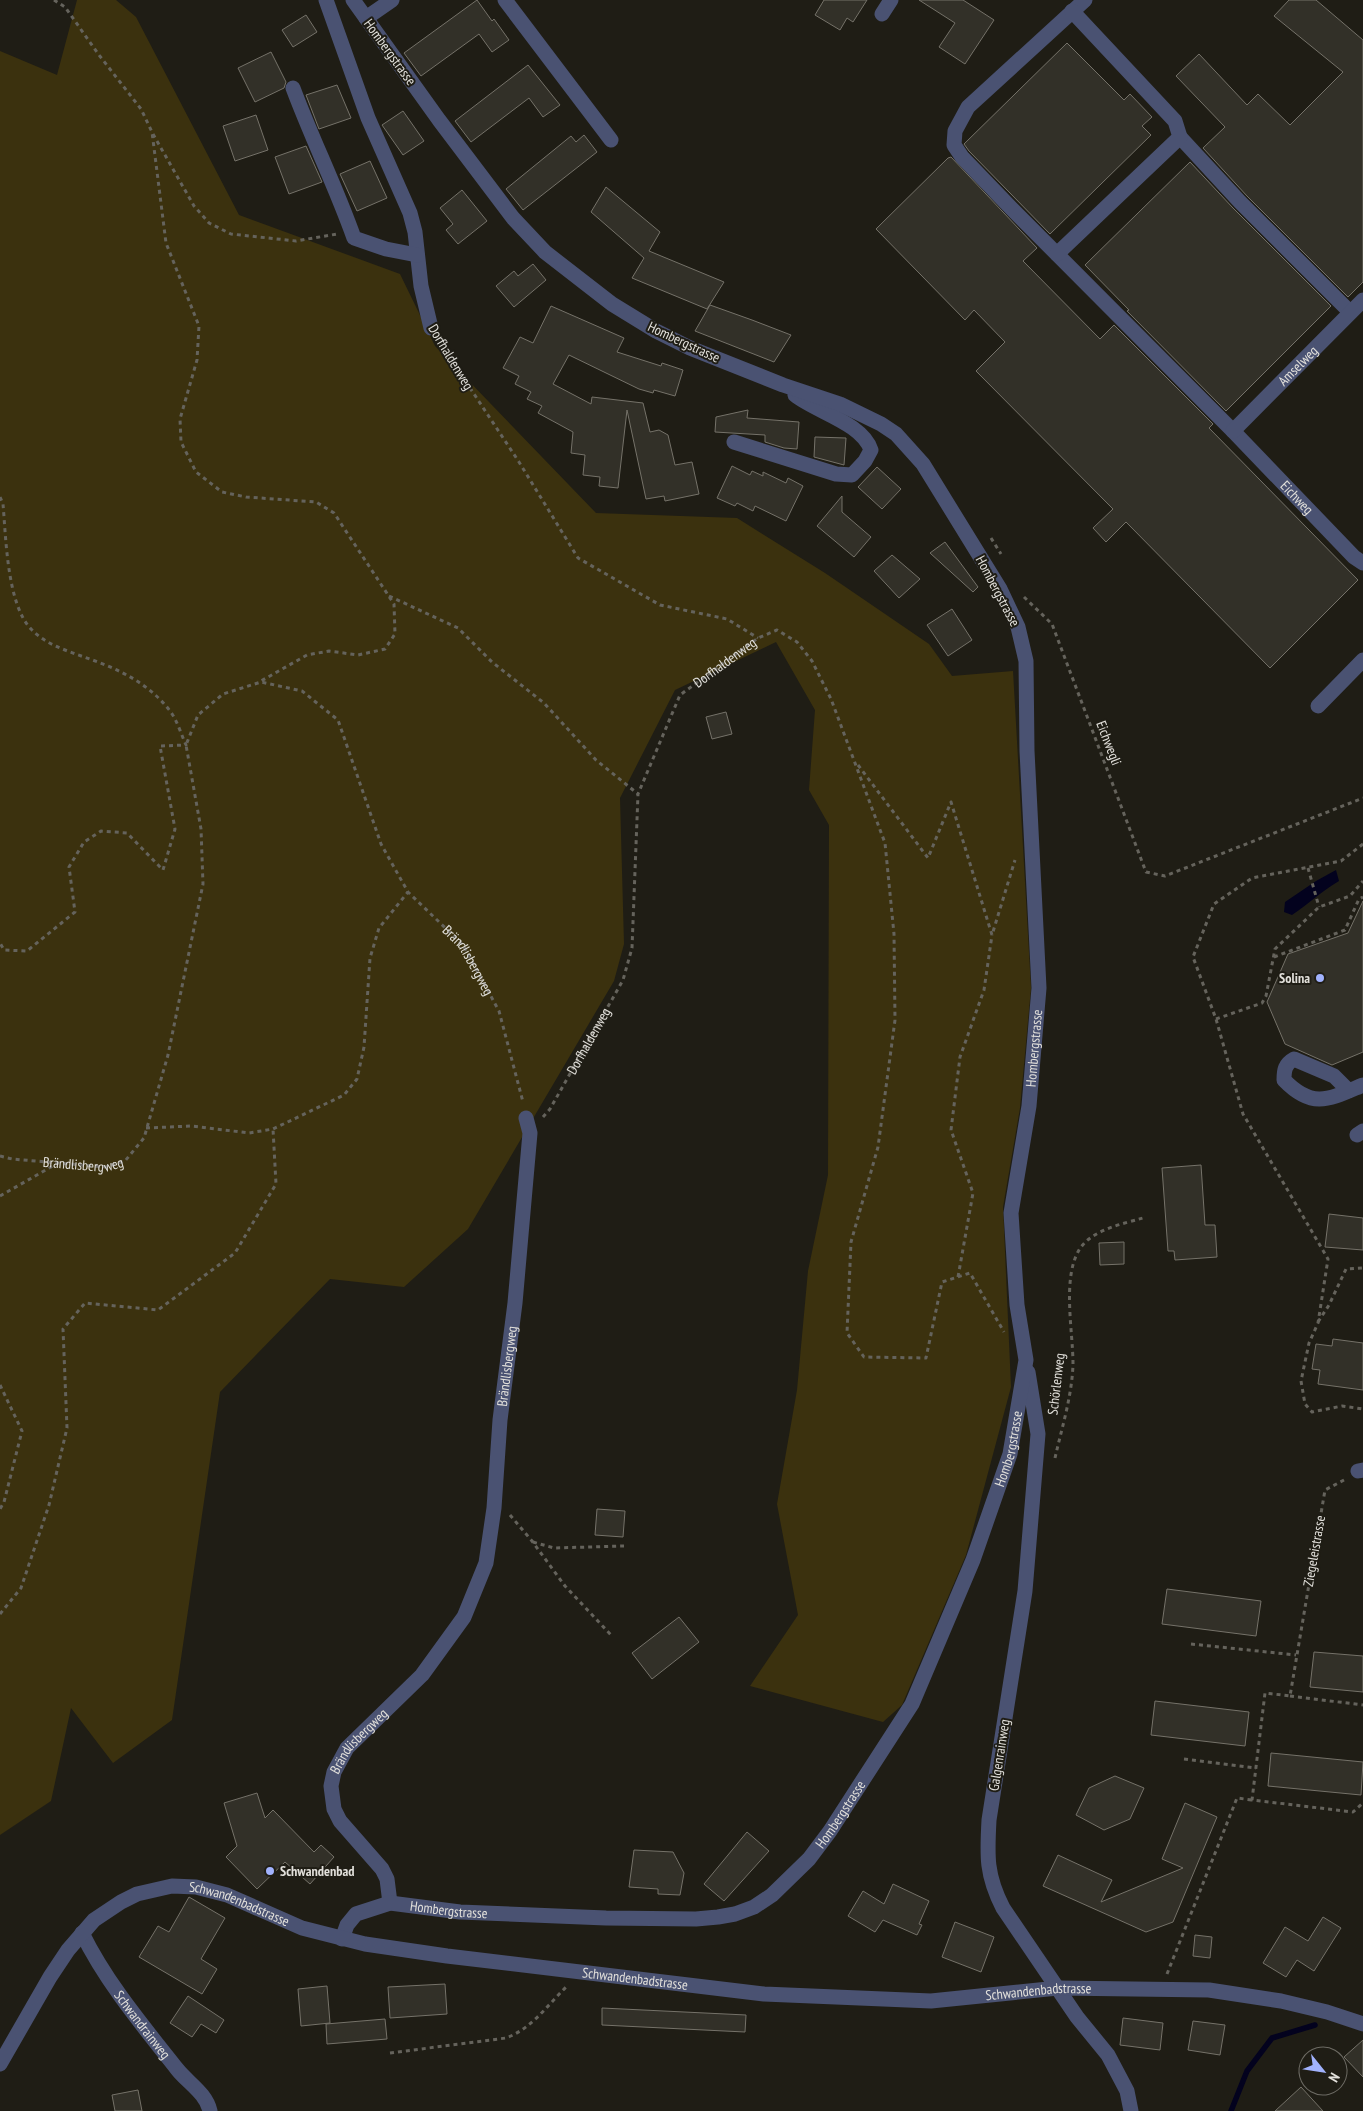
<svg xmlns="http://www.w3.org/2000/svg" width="1363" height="2111" font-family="'PT Sans Narrow',sans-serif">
  <rect width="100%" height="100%" fill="#1f1d15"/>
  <!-- green -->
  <path fill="#3b310e" d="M77,0h39l20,17 103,198 161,59 35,72 161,167 141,5 88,55 104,71 23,32 61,-5 18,317 -11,120 -17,99 8,180 -45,168 -64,150 -19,17 -133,-36 48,-71 -21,-111 20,-114 11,-119 20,-96 1,-350 -20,-35 6,-80 -39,-68 -101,48 -55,108 4,146 -10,37 -146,248 -64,58 -74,-8 -110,113 -48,328 -59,43 -42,-55 -20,93 -51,34v-1784l57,24z"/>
  <!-- water -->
  <path fill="#03021e" d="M1336,870l3,11c-19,11 -30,23 -47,34l-8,-3 1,-10 31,-21z"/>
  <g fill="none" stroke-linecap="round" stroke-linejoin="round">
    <!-- stream -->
    <path stroke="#03021e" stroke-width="5.5" d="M1231,2111l16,-40 25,-33 43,-13"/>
  </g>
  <!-- building -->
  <path fill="#323028" stroke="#757269" d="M477,0l15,21 2,-2 15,21 -17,12 -13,-18 -58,42 -17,-23z
    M824,0h43l-14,22 -6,-4 -7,12 -25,-15z
    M919,0h44l31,20 -29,44 -26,-17 16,-24z
    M1289,0h27l47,40v242l-15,15 -101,-101 -44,-48 22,-21 -49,-51 23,-22 48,51 11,-11 32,31 53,-53 -69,-56z
    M306,15l11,17 -24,15 -11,-17z
    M1067,43l57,57 6,-6 22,23 -10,9 9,9 -101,99 -81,-83 -5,-7z
    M271,52l15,30 -2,6 -29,14 -17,-34z
    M528,65l32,40 -17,12 -14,-19 -58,44 -16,-21z
    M337,85l14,33 -32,11 -13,-34z
    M403,111l21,30 -21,14 -21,-30z
    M256,115l12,35 -33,11 -12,-35z
    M584,135l13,17 -74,58 -17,-21 65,-53 5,6z
    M306,146l16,36 -33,12 -14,-37z
    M951,157l86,91 -14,13 77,78 14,-14 99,99 -4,4 149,152 -88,88 -144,-146 -20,20 -13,-14 20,-19 -137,-138 29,-29 -31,-32 -9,10 -89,-91 72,-71z
    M370,161l17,37 -30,13 -17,-37z
    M1190,162l43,46 98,98 -105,105 -99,-100 2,-1 -44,-45z
    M606,187l54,45 -11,19 75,31 -17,27 -75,-31 12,-20 -53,-46z
    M462,190l25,31 -29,23 -12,-14 7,-6 -13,-16z
    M533,264l13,16 -32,27 -18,-21 18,-15 4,5z
    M710,305l42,15 39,15 -17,27 -79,-31z
    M551,306l73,32 -7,14 44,14 1,-3 21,7 -8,26 -21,-6 -1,3 -14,-4 -70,-34 -16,29 38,20 1,-7 51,6 7,29 9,-2 9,5 7,30 17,-3 7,32 -34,7 -1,-5 -18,3 -19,-89 -9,78 -19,-2 1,-9 -17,-2 2,-20 -14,-2 2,-21 -35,-19 4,-7 -15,-7 4,-7 -16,-8 4,-8 -16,-8 17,-31 13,6z
    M748,410l-1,8 52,4 -2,27 -13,-1 -19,-6v-7l-50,-3 1,-15z
    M815,437l31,1 -2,27 -30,-8z
    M732,466l18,9 2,-4 11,5v-4l23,11 2,-5 15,8 -17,35 -31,-15 -2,5 -16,-8 -2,3 -18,-8z
    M877,467l24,22 -19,20 -24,-22z
    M842,496v16l29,25 -17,20 -37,-31z
    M945,542l33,45 -5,5 -43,-39z
    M892,555l28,24 -21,19 -25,-27z
    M952,609l20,31 -24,16 -21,-31z
    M726,712l6,22 -20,5 -6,-22z
    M1363,901v151l-31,13 -47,-21 -18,-42 21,-48 60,-21z
    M1201,1165l4,60h10l2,32 -42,3 -1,-9h-6l-6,-83z
    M1329,1214l34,4v32l-38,-3z
    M1124,1242v22l-24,1 -1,-22z
    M1333,1339l30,4v47l-45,-6 2,-14 -8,-1 4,-25 16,2z
    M597,1509l28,2 -2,26 -28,-2z
    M1167,1589l94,12 -5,35 -94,-12z
    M679,1617l20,25 -47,37 -20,-26z
    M1314,1652l49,4v36l-53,-5z
    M1155,1701l94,11 -4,34 -94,-11z
    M1271,1753l92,9 -2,33 -93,-9z
    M1115,1776l29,12 -14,31 -26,11 -28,-15 13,-27z
    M257,1793l8,25 8,-8 41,42 7,-7 13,12 -24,27 -25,-22 -28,27 -31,-32 11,-11 -13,-43z
    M1185,1803l32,14 -44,105 -27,10 -103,-46 15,-31 54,25 -11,22 82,-34 -21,-9z
    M747,1832l22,19 -45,50 -20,-17z
    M634,1850l39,2 11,21 -4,22 -22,-1v-5l-29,-2z
    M893,1884l36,17 -10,23 3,1 -5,10 -34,-15 -8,12 -27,-16 15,-25 21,13z
    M189,1897l36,21 -24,41 16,10 -15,25 -63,-37 19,-31 11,6z
    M1323,1917l18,11 -27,43 -17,-11 -11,17 -23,-14 22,-36 23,14z
    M955,1922l39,15 -13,35 -39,-15z
    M1195,1935l17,2 -2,21 -17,-2z
    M445,1984l2,30 -57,4 -2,-31z
    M327,1986l3,37 -29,3 -3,-37z
    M188,1996l36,24 -8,13 -15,-9 -9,13 -22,-14z
    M602,2008l144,7 -1,17 -143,-7z
    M1123,2018l40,5 -3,27 -40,-5z
    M385,2019l2,20 -60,5 -1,-20z
    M1193,2021l32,4 -5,30 -32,-5z
    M1363,2040v37l-19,-20z
    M1301,2087l22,24h-48z
    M138,2090l4,21h-27l-3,-16z"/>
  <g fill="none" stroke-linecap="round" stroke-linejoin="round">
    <!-- path -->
    <g stroke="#65635c" stroke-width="3" stroke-dasharray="4 4" stroke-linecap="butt">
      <path d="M54,0l11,7 34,48 42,54 11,23 14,111 33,83 -2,34 -17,59 1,23 15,30 26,20 24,5 70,5 18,11 60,91 1,30 -10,15 -27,6 -29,-4 -22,4 -46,26"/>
      <path d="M153,134l41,72 15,17 22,11 65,7 41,-7"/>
      <path d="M439,341l80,121 59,96 82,47 67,14 31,19"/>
      <path d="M0,497l3,7c3,34 4,100 28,125 14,15 34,21 53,28 32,11 64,25 86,54 7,9 11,23 16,34l-26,1 15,83 -12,41 -36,-37 -26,-2 -17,11 -15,25 6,45 -48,39 -23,-1 -4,-7"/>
      <path d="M991,538l10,16"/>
      <path d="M389,596l69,32 34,34 52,41 52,57 42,34"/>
      <path d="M1024,597l28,27 94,248 19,4 198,-78"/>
      <path d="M858,765l70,93 23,-56 41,133 23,-75"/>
      <path d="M1363,844l-22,17 -89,17 -38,26 -21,53 23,62 27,95 85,145 -10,64 -9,20 -8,38 4,23 7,8 30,-6 21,3"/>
      <path d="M1308,868l11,39"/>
      <path d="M1274,957l71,-27 14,-31 4,-2"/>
      <path d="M1216,1019l46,-16 4,-7 9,-47 44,-42 31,-11 13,-15"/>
      <path id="s1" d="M543,1117l7,-8 73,-129 9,-32 6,-154 42,-99 78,-57 19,-8 20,12 15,19 19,38 54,144 9,91 1,86 -17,127 -27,95 -4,91 17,24 62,1 16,-76 28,-9 34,59"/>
      <path d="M146,1128l46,-2 57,7 24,-4 71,-34 13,-16 7,-32 6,-89 9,-30 29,-36"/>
      <path id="s2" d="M0,1156l12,3 93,8 20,-6 19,-23 24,-83 35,-171 -2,-55 -15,-84 12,-30 25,-21 38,-12 41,9 36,29 43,124 27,48 55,53 36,66 24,91"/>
      <path d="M0,1196l58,-33"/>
      <path d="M958,1277l15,-84 -22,-63 9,-73 24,-67 8,-55"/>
      <path d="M1318,1322l11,-17 17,-36 17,-1"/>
      <path d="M0,1385l22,46 -18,71 -4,7"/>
      <path d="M1055,1458c7,-31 17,-62 18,-94 0,-33 -11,-85 6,-114 12,-20 43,-26 64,-32"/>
      <path d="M1344,1480l-19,10 -35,206 -25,-3 -13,107 101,12 10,-9"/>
      <path d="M510,1515l22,26 33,45 46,49"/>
      <path d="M533,1542l21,6 70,-2"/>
      <path d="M0,1614l21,-26 28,-83 18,-77 -4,-99 22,-26 73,7 77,-57 41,-69 -3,-55"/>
      <path d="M1191,1644l105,11"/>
      <path d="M1290,1696l73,9"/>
      <path d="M1184,1759l72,9"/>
      <path d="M1167,1974l70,-176 15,2"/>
      <path d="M390,2053l116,-15c25,-9 41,-32 60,-51"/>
    </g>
    <!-- minor -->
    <g stroke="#4a5272" stroke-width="15">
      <path d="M326,0l42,118 42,95 5,19 6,54 10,42"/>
      <path d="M505,0l106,140"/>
      <path id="s3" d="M1085,0l-117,107 -13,24 -1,14 8,12 49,51 222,223 121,126 9,6"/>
      <path d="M882,14l9,-14"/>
      <path d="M366,18l26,-18"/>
      <path d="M293,88c19,51 43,99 61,150l32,11 31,6"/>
      <path d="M1180,137l60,65 110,110"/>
      <path d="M1057,254l123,-117 -5,-16 -103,-110"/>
      <path id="s4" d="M1233,431l130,-131"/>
      <path d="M734,442l102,32 16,1 13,-14 6,-11c-9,-27 -55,-38 -76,-55"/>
      <path d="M1318,706l45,-46"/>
      <path d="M1349,1091l-15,-15 -40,-17c-9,5 -10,11 -10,21 29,30 46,19 79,5"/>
      <path d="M1357,1135l6,-4"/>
      <path d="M1028,1372l10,62 -13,157 -36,229c-2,36 -3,55 14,88l74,109 31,38 19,36 4,20"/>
      <path d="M1358,1471l5,-1"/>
      <path id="s5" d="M390,1903l-3,-24 -5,-10 -42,-48 -6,-12 -3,-23 3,-14 13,-24 75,-73 42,-58 22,-54 8,-55 6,-88 15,-117 15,-170 -4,-15"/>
      <path id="s6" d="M82,1933c24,49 61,93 95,136 11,14 29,24 33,42"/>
      <path id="s7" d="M342,1939l5,-14 9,-11 34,-11 70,9 146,6 90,1 22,-2 17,-3 19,-7 18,-12 37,-36 21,-28 82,-127 61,-144 37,-106 16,-94 -9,-55 -6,-92 18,-107 10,-118 -12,-237 -1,-90 -8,-34 -18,-38 -77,-125 -27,-30 -15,-10 -41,-20 -57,-19 -93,-37 -34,-17 -44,-27 -67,-52 -32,-34 -74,-98 -86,-120"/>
      <path id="s8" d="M0,2064l50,-87 18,-27 26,-30 27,-18 16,-8 35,-8 24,1 31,8 75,33 63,16 82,12 317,38 167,7 127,-13 151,2 72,11 46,11 36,12"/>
    </g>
  </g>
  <!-- markers -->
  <g fill="#a1b2fd" stroke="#1f1d15" stroke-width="2">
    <circle cx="1320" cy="978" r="5"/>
    <circle cx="270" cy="1871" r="5"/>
  </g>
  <g text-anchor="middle" stroke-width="4" stroke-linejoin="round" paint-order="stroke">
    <!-- street labels -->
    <g font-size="14" fill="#e2e0db" stroke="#1f1d15">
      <text transform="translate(390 52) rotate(54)" y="5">Hombergstrasse</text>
      <text transform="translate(684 342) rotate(25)" y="5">Hombergstrasse</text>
      <text transform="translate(451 357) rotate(59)" y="5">Dorfhaldenweg</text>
      <text dy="5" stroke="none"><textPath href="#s4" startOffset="92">Amselweg</textPath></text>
      <text dy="5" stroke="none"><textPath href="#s3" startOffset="692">Eichweg</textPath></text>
      <text transform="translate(998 591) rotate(62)" y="5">Hombergstrasse</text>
      <text dy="5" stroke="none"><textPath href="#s1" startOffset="509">Dorfhaldenweg</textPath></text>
      <text transform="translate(1109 743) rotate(69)" y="5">Eichwegli</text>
      <text dy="5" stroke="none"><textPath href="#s2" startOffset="1029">Brändlisbergweg</textPath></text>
      <text dy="5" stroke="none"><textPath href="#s1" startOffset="89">Dorfhaldenweg</textPath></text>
      <text dy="5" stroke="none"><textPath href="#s7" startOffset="1369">Hombergstrasse</textPath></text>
      <text dy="5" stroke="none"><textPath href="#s2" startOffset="84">Brändlisbergweg</textPath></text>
      <text dy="5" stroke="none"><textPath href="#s5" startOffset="610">Brändlisbergweg</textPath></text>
      <text transform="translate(1056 1384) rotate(-83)" y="5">Schörlenweg</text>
      <text dy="5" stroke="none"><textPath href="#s7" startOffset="964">Hombergstrasse</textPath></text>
      <text transform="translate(1314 1551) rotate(-80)" y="5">Ziegeleistrasse</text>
      <text dy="5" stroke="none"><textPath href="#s5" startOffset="190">Brändlisbergweg</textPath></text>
      <text transform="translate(999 1755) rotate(-81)" y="5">Galgenrainweg</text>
      <text dy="5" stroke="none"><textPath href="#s7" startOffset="559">Hombergstrasse</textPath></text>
      <text dy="5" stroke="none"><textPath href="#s8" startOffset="329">Schwandenbadstrasse</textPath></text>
      <text dy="5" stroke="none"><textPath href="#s7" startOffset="124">Hombergstrasse</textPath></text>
      <text dy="5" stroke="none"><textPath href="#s8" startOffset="734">Schwandenbadstrasse</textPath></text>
      <text dy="5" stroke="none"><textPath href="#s8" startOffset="1139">Schwandenbadstrasse</textPath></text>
      <text dy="5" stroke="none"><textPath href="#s6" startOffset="110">Schwandrainweg</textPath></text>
    </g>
    <!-- poi labels -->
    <g font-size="14" font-weight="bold" fill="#e2e0db" stroke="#1f1d15" text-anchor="end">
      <text x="1310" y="983">Solina</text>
      <text x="280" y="1876" text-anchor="start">Schwandenbad</text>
    </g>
  </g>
  <!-- north arrow -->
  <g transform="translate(1323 2071) rotate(120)"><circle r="24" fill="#1f1d15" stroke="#6d6b64"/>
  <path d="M0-4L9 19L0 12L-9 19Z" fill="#a1b2fd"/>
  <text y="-8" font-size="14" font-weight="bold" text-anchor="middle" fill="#e2e0db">N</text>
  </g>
</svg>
